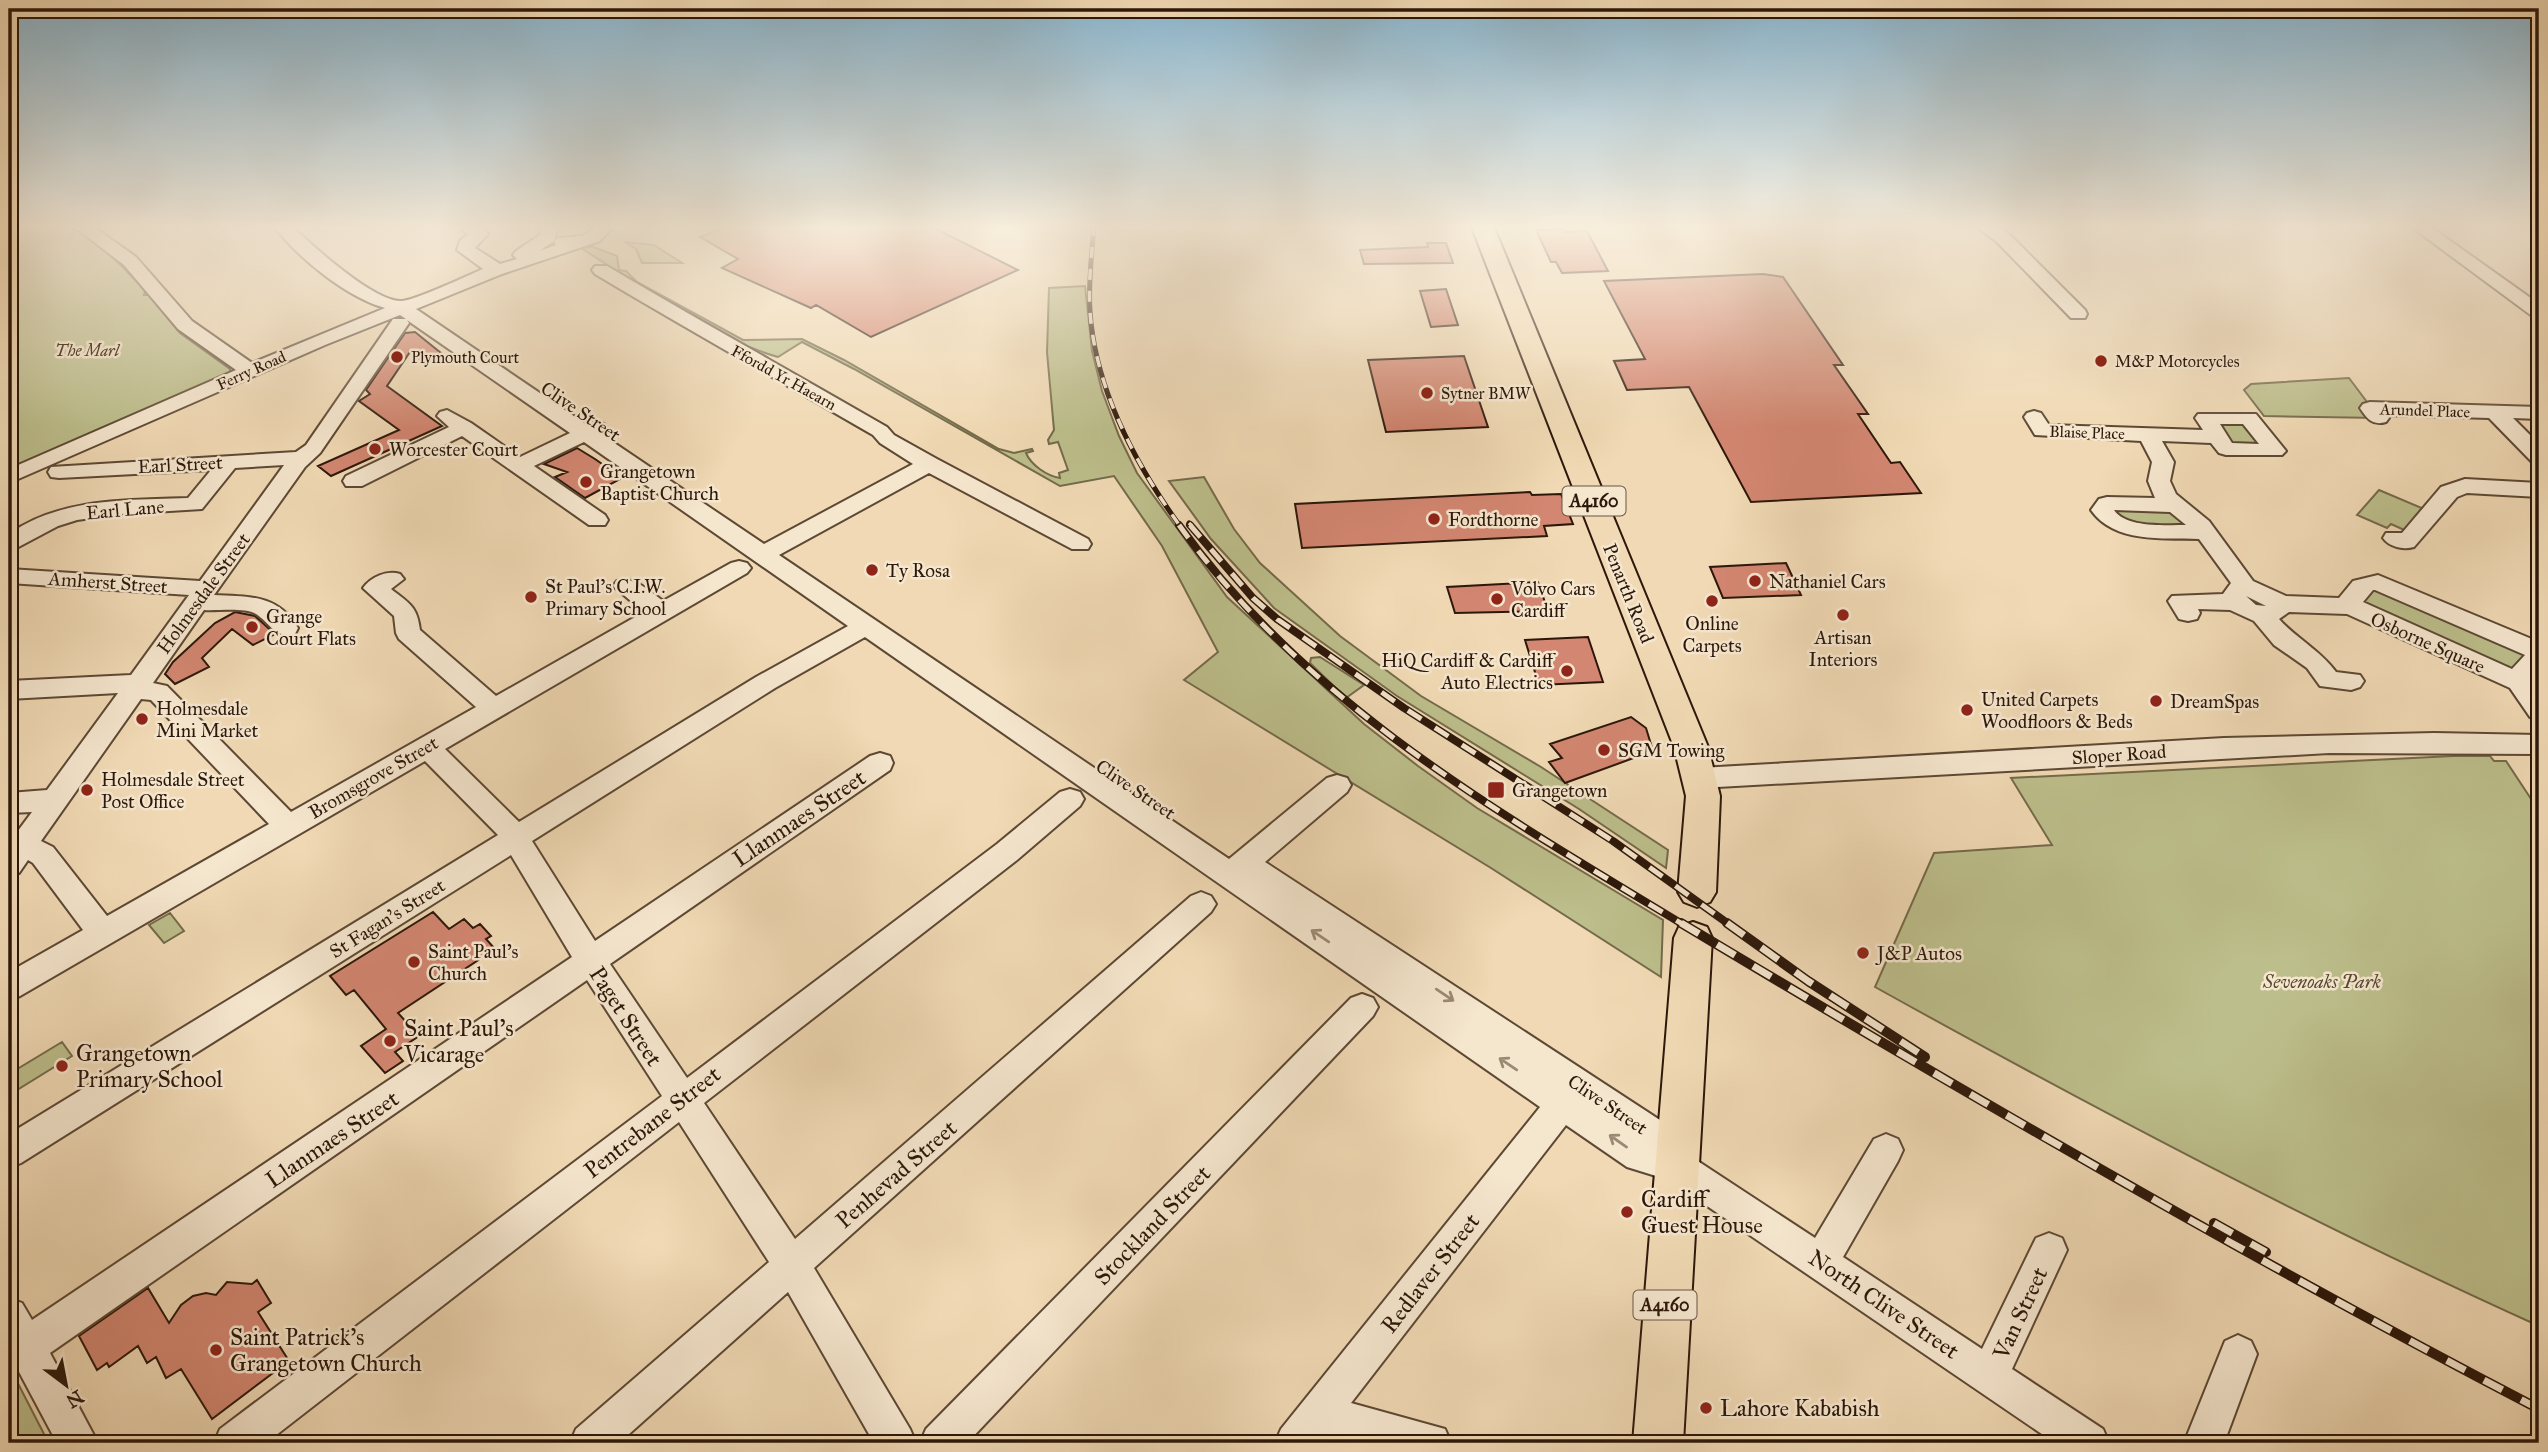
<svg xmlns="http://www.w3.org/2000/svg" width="2548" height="1452" font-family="'IM FELL Great Primer',serif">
  <rect width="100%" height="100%" fill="#f0d9b4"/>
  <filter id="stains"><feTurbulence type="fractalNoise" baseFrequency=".00286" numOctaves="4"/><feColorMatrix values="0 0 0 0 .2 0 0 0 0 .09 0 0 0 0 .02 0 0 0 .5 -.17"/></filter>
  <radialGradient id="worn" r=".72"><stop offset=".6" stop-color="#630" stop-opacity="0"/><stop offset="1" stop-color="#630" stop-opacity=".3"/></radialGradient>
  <!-- green -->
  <path fill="#bcbe8b" stroke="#746a4a" stroke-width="2" d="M16,225c14,0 35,-4 49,1 29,9 60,43 80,65l-1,4h5l31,38 50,36v4l-221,98v-244z
    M625,242l29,3 28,18h-40l-6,-14z
    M593,247l24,9 2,14 7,1 11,11 106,58 59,-1 42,21 155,89 15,4 18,-4 1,2 -7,2c5,12 21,23 34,25l-1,-5 9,-3 -10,-28 -9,2 -1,-4 6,-10 -7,-78 2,-64 36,-2 7,65 10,40 17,45 18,37 90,124 137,127 54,42 59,42 186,112 -2,57 -170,-109 -307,-188 34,-28 -56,-106 -48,-70 -54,10 -206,-117 -52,-27 -24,15c-64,-18 -140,-73 -197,-109z
    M2349,378l30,40 -115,-2 -20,-26 7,-6z
    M2205,418h44l26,33 -49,-2z
    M1204,477l30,52 26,34 80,73 81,60 120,71 127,83 -2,18 -87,-59 -182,-113 -123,-88 -63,-69 -42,-58z
    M2379,490l52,22 -18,22 -22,-10 -4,4 -30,-13z
    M2174,505l27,21 -73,2 -25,-21z
    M2391,586l148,65v5l-7,5 -13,21 -149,-66 -14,-25z
    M1320,657l44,28 -18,13 -36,-35 1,-5z
    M2453,756h37l4,5h12l33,50v515c-226,-102 -446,-218 -664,-339l59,-134 118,-8 -41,-67z
    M170,913l14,18 -20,12 -15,-18z
    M62,1042l10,14 -63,39v-21z
    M9,1366l35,68 4,9h-39z"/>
  <!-- building -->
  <path fill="#d38671" stroke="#2c170a" stroke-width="2" d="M730,225h198l90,45 -147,67 -55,-32 -5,3 -89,-40 16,-9 -38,-22z
    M1562,229l2,3 23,-1 21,40 -46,2 -6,-11h-5l-15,-32z
    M1427,243h19l7,20 -89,1 -4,-14 68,-3z
    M1763,274l20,3 60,88h-9l34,49h-10l33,49 9,-1 21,31 -170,9 -62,-115 -62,3 -13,-29 31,-2 -41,-78z
    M1446,289l12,36 -27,2 -11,-36z
    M415,332l26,21 -18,8 -13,-9 -23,34 55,40 -111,50 -13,-10 81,-36 -40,-29 11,-7 -4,-4 39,-57z
    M1464,356l24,71 -102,5 -18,-72z
    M577,448l18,11 27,19 -37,20 -30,-21 12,-5 -23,-8z
    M1530,492l2,3 29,-1 12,30 -29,2 3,10 -245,12 -7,-44z
    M1786,563l15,32 -78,3 -13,-31z
    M1538,582l10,29 -93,2 -8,-26z
    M235,612l20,4 20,18 -22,11 -21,-16 -30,29 7,9 -34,17 -10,-10 8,-12 42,-39z
    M1588,637l15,45 -64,3 -14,-45z
    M1631,717l15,11 7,23 -88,32 -16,-21 13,-4 -12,-14z
    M433,912l16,17 15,-10 9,9 7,-4 11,12 -5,3 9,10 -97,64 21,23 -24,16 8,9 -18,12 -24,-27 25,-17 -32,-39 -8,5 -16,-19z
    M257,1280l14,23 -13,9 31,49 -77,58 -31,-50 -15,9 -10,-21 -9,6 -9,-17 -29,21 -2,-4 -10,7 -18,-34 69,-48 21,35 12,-18 12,-9 13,-3 10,2 11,-13 25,2z"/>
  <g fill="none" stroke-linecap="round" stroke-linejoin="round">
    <defs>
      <path id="minor" d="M72,225h19l45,32 56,64 60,42 133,-55c-39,-11 -88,-51 -112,-83h18c19,19 84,78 111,76 14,-1 65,-25 81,-32l-26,-19 3,-9 8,-7 -10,-9c12,0 22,-2 30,9l-13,14 25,16 17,-5 -4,-4 3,-4 24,-16 1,-10h17l-4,16 -15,10 17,-6 -2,-3 3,-4 26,-2 15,-11h17l-15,16 -98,33 -86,35 171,116 10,-3 7,2 3,4 -6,6 163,110 149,-80 -33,-21 -7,-8c-93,-54 -186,-106 -278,-161l-3,-4 3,-4h12c93,55 187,107 280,161l7,8 43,24 151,80 3,5 -3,5h-16l-143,-76 -150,82 450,304 98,-81 10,-3 10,3 4,7 -4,7 -82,70 401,262 24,32 125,82 59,-99 12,-5 12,5 5,11 -5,11 -55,96 139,92 54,-111 13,-5 13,5 5,12 -55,119 91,60 6,14h-54l-386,-263 -42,-13 -61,-42 -215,278 94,26 6,14h-95l-30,-8 -6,8h-45l6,-14 259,-322 -675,-470 -90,51 -243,153 63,100 275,-185 10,-3 10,3 3,7 -3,7 -280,194 77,114 310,-234 63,-52 10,-3 10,3 4,7 -4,7 -63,54 -313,243 91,136 396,-343 10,-4 10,4 5,8 -5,8 -397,356 96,161 6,14h-42l-86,-151 -169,151h-49l6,-14 193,-167 -90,-140 -413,321h-52l6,-14 442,-333 -75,-116 -537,373 48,90h-41l-48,-90v-55l13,5 10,17 540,-363 -61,-102 -490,308 -12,5v-34l489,-299 -73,-74 -405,235 -11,4v-28l74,-42 -50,-67 -5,-3 -9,13 -10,3v-33l23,-31 -23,1v-20l38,-3 71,-97 -109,6v-18l122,-6 58,-80 -180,-12v-14l191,12 84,-116 -49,3 -33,41 -81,5 -44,6 -19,6 -49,26v-18c51,-36 118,-34 179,-36l23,-28 -152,8 -8,-1 -3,-5 3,-5 245,-15 10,-7 87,-126h13l-6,-4 -75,30 -316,138v-14l227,-99 -58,-41 -54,-64zM407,320l163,113 -50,24 -49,-34 -24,-13 -7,2 -3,4 12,11 -103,49 -3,5 3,5h16l100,-50 127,89h16l3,-5 -3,-5 -71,-49 50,-24 264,184 -92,51 -237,145 -74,-73 302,-176 4,-5 -4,-5 -8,-2 -8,2 -68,38c-14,-10 -28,-25 -46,-20l-4,5 31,26 -148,84 -76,-66c-3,-24 -10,-26 -29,-41l13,-10 -4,-5c-13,-4 -29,3 -37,14l31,28 2,17 3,6 77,68 -185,105 -124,-126 -14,-3 51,-73c14,1 40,-3 52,4 14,9 19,25 39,20l3,-6c-21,-34 -48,-31 -84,-33l91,-128 15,-14 89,-130zM141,699l10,1 118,124 -162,92 -54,-69 -12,-6z
        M1974,225h20l15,9 76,76 2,4 -2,4h-14l-74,-76z
        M2409,225h19l111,79v14l-7,-2z
        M2370,402l169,5v12l-26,-1 26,26v18l-8,-1 -42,-43 -102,-3 2,3 -3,4c-13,4 -19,-3 -26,-14l3,-4z
        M2034,411l7,2 8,12 154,5 -8,-12 3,-4h58l30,37 -4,4h-56l-7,-2 -8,-10 -49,-2 12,21 -4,19 6,13 33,27 44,60 33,15 53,2 14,-17 25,-6 161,67v28l-7,11 7,11v28l-9,-3 -20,-29 -163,-74 -58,-2 -10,7c18,20 41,31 57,53l24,3 4,6 -4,6 -9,3 -31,-4 -13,-18 -33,-23 -20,-24 -24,-11 -32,-1 2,4 -3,6 -9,2 -9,-2 -11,-18 4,-5 51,-2 8,-11 -32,-44c-37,-1 -85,4 -108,-29l8,-11 8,-2 48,1 -7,-17 4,-19 -11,-21 -106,-6 -11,-18 3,-4zM2220,424h23l16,20 -27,-1zM2114,510l56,2 16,13c-21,0 -60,3 -72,-15zM2373,590h2l150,65 -13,14 -149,-67zM2246,596l20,10 -10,-1z
        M2465,479l74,4v14l-72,-4 -10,4 -43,50c-10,3 -25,0 -31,-9l3,-5h16l39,-46z
        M2434,733l105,2v19l-210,-1 -629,35 -10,-3 -4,-7 4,-7 10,-3 524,-30z
        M1362,994l11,4 5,9 -5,9 -406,427h-47l6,-14 425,-431z
        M2238,1335l13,6 6,13 -33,89h-40l41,-102z"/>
      <path id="major" d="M1471,225h22l215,522 12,49 -4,96 -6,10 -13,5 -13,-5 -6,-10 8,-96 -12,-49z
        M1693,922l14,5 5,11 -29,505h-50l41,-505 5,-11z"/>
    </defs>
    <!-- minor casing -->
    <use href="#minor" stroke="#5d4834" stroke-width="4"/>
    <!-- major casing -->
    <use href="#major" stroke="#2c170a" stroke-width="4"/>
    <!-- minor -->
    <use href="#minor" fill="#f5e6ce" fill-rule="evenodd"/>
    <!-- major -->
    <use href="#major" fill="#f0d9b4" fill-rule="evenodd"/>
    <defs>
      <path id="rail-far2" d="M1094,225c-2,28 -6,57 -4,86 5,77 46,154 90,215
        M1189,523l3,3"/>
      <path id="rail-far1" d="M1179,525c128,179 320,288 505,400
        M1190,525l63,73 24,21 127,89 209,133 117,84"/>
      <path id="rail" d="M1681,923c282,169 566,334 858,486
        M1727,923l81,58 117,76
        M2214,1223l52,29"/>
    </defs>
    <!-- rail-far2 casing -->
    <use href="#rail-far2" stroke="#2c170a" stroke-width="5"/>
    <!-- rail-far1 casing -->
    <use href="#rail-far1" stroke="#2c170a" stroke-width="8"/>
    <!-- rail casing -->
    <use href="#rail" stroke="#2c170a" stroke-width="10"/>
    <!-- rail-far2 -->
    <use href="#rail-far2" stroke="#f5e6ce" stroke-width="3.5" stroke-dasharray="11" stroke-linecap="butt"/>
    <!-- rail-far1 -->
    <use href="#rail-far1" stroke="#f5e6ce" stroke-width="5" stroke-dasharray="16" stroke-linecap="butt"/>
    <!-- rail -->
    <use href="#rail" stroke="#f5e6ce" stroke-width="7" stroke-dasharray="21" stroke-linecap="butt"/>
  </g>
  <!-- one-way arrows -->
  <defs><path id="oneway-shaft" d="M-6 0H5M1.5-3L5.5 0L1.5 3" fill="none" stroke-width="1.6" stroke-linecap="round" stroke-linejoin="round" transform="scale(1.75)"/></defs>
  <g stroke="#9b8976">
    <use href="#oneway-shaft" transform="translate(1320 936) rotate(-146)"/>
    <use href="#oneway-shaft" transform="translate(1445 995) rotate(34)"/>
    <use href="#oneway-shaft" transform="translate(1508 1064) rotate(-146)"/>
    <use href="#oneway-shaft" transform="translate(1618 1141) rotate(-145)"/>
  </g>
  <!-- sky -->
  <linearGradient id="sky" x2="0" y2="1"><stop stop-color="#89b6d0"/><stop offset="0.53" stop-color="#f8eedd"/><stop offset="1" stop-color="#f8eedd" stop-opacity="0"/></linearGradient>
  <rect width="2548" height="428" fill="url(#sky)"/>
  <!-- markers -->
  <g fill="#8f2418" stroke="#f5e6ce" stroke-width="2.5">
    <circle cx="397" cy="357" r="7"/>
    <circle cx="2101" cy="361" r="7"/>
    <circle cx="1427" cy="393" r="7"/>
    <circle cx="375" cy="449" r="7"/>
    <circle cx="586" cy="482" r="7"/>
    <circle cx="1434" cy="519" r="7"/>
    <circle cx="872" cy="570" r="7"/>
    <circle cx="1755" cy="581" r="7"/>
    <circle cx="531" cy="597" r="7"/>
    <circle cx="1497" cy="599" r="7"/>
    <circle cx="1712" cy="601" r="7"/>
    <circle cx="1843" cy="615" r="7"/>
    <circle cx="252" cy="627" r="7"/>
    <circle cx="1567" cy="671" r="7"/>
    <circle cx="2156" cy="701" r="7"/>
    <circle cx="1967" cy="710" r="7"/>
    <circle cx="142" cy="719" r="7"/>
    <circle cx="1604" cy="750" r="7"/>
    <circle cx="87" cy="790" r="7"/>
    <rect x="1487" y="781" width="18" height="18" rx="3.5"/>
    <circle cx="1863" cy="953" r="7"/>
    <circle cx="414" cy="962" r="7"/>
    <circle cx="390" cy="1041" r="7"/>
    <circle cx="62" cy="1066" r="7"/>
    <circle cx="1627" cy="1212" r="7"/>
    <circle cx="216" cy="1350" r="7"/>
    <circle cx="1706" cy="1408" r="7"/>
  </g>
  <g text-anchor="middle" stroke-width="5" stroke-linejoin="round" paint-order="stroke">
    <!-- far-park labels -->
    <g font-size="16" font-style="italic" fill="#574931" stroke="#f5e6ce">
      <text x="87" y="356">The Marl</text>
    </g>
    <!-- far-poi labels -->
    <g font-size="16" fill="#2c170a" stroke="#f5e6ce" text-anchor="start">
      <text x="411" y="363">Plymouth Court</text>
      <text x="2115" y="367">M&amp;P Motorcycles</text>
      <text x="1441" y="399">Sytner BMW</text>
    </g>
    <!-- far-street labels -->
    <g font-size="16" fill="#2c170a" stroke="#f5e6ce">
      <text transform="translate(251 370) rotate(-24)" y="6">Ferry Road</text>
      <text transform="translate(784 377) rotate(29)" y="6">Ffordd Yr Haearn</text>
      <text transform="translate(2425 410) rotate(2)" y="6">Arundel Place</text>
      <text transform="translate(2087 432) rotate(2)" y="6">Blaise Place</text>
    </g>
    <!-- shield labels -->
    <g fill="#f5e6ce" stroke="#685545" stroke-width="2">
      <rect x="1562.5" y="486.5" width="63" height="29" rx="5"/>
      <rect x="1633.5" y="1290.5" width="63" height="29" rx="5"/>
    </g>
    <g font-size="18" font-weight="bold" fill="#2c170a">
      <text x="1594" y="507">A4160</text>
      <text x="1665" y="1311">A4160</text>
    </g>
    <!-- street labels -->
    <g font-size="19" fill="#2c170a" stroke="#f5e6ce">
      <text transform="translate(581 411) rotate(34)" y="7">Clive Street</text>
      <text transform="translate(180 464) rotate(-3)" y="7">Earl Street</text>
      <text transform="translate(125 509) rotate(-5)" y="7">Earl Lane</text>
      <text transform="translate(108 582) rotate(4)" y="7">Amherst Street</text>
      <text transform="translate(203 593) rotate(-54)" y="7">Holmesdale Street</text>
      <text transform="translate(1629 593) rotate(68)" y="7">Penarth Road</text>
      <text transform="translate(2428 642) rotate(24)" y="7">Osborne Square</text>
      <text transform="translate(2119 754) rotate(-4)" y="7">Sloper Road</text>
      <text transform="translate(373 777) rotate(-30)" y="7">Bromsgrove Street</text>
      <text transform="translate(1136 789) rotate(34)" y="7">Clive Street</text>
      <text transform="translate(387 918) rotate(-32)" y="7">St Fagan's Street</text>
      <text transform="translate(1608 1104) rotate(34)" y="7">Clive Street</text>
    </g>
    <!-- poi labels -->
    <g font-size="19" fill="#2c170a" stroke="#f5e6ce" text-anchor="start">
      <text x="389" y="456">Worcester Court</text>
      <text x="600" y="478">Grangetown<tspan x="600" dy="22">Baptist Church</tspan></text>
      <text x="1448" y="526">Fordthorne</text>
      <text x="886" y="577">Ty Rosa</text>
      <text x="1769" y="588">Nathaniel Cars</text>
      <text x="545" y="593">St Paul's C.I.W.<tspan x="545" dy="22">Primary School</tspan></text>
      <text x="1511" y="595">Volvo Cars<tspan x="1511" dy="22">Cardiff</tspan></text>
      <text x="266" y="623">Grange<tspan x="266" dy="22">Court Flats</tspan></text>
      <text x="1712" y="630" text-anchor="middle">Online<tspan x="1712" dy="22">Carpets</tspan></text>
      <text x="1843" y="644" text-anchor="middle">Artisan<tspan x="1843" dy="22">Interiors</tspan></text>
      <text x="1553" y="667" text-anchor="end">HiQ Cardiff &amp; Cardiff<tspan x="1553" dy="22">Auto Electrics</tspan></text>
      <text x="1981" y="706">United Carpets<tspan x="1981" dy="22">Woodfloors &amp; Beds</tspan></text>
      <text x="2170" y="708">DreamSpas</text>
      <text x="156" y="715">Holmesdale<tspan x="156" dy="22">Mini Market</tspan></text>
      <text x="1618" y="757">SGM Towing</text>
      <text x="101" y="786">Holmesdale Street<tspan x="101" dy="22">Post Office</tspan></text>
      <text x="1512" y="797">Grangetown</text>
      <text x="428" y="958">Saint Paul's<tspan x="428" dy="22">Church</tspan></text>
      <text x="1877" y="960">J&amp;P Autos</text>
    </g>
    <!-- park labels -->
    <g font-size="19" font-style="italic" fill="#574931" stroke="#f5e6ce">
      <text x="2322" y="988">Sevenoaks Park</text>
    </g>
    <!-- near-street labels -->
    <g font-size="23" fill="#2c170a" stroke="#f5e6ce">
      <text transform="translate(799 818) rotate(-34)" y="8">Llanmaes Street</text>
      <text transform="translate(626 1016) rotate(57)" y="8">Paget Street</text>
      <text transform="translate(652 1122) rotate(-38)" y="8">Pentrebane Street</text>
      <text transform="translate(332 1139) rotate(-34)" y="8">Llanmaes Street</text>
      <text transform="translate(896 1174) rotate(-41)" y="8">Penhevad Street</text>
      <text transform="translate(1152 1225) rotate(-46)" y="8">Stockland Street</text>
      <text transform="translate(1430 1273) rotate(-52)" y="8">Redlaver Street</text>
      <text transform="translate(1884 1304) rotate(34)" y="8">North Clive Street</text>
      <text transform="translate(2020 1313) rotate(-65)" y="8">Van Street</text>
    </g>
    <!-- near-poi labels -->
    <g font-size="23" fill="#2c170a" stroke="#f5e6ce" text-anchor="start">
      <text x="404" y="1036">Saint Paul's<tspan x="404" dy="26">Vicarage</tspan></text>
      <text x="76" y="1061">Grangetown<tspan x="76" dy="26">Primary School</tspan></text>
      <text x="1641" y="1207">Cardiff<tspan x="1641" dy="26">Guest House</tspan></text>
      <text x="230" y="1345">Saint Patrick's<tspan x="230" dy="26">Grangetown Church</tspan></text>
      <text x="1720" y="1416">Lahore Kababish</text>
    </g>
  </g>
  <!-- margin -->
  <rect width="2548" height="1452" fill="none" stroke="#f0d9b4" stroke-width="35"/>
  <rect x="10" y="10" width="2527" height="1431" fill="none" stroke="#2c170a" stroke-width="3.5"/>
  <rect x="18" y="18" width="2513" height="1417" fill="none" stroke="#2c170a" stroke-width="2"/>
  <!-- north arrow -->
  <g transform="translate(66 1385) rotate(148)" stroke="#f5e6ce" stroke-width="5" paint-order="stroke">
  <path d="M0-5L12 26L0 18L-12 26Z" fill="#2c170a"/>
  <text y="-10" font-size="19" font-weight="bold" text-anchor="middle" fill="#2c170a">N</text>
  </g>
  <rect width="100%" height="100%" filter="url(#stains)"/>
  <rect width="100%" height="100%" fill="url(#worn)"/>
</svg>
